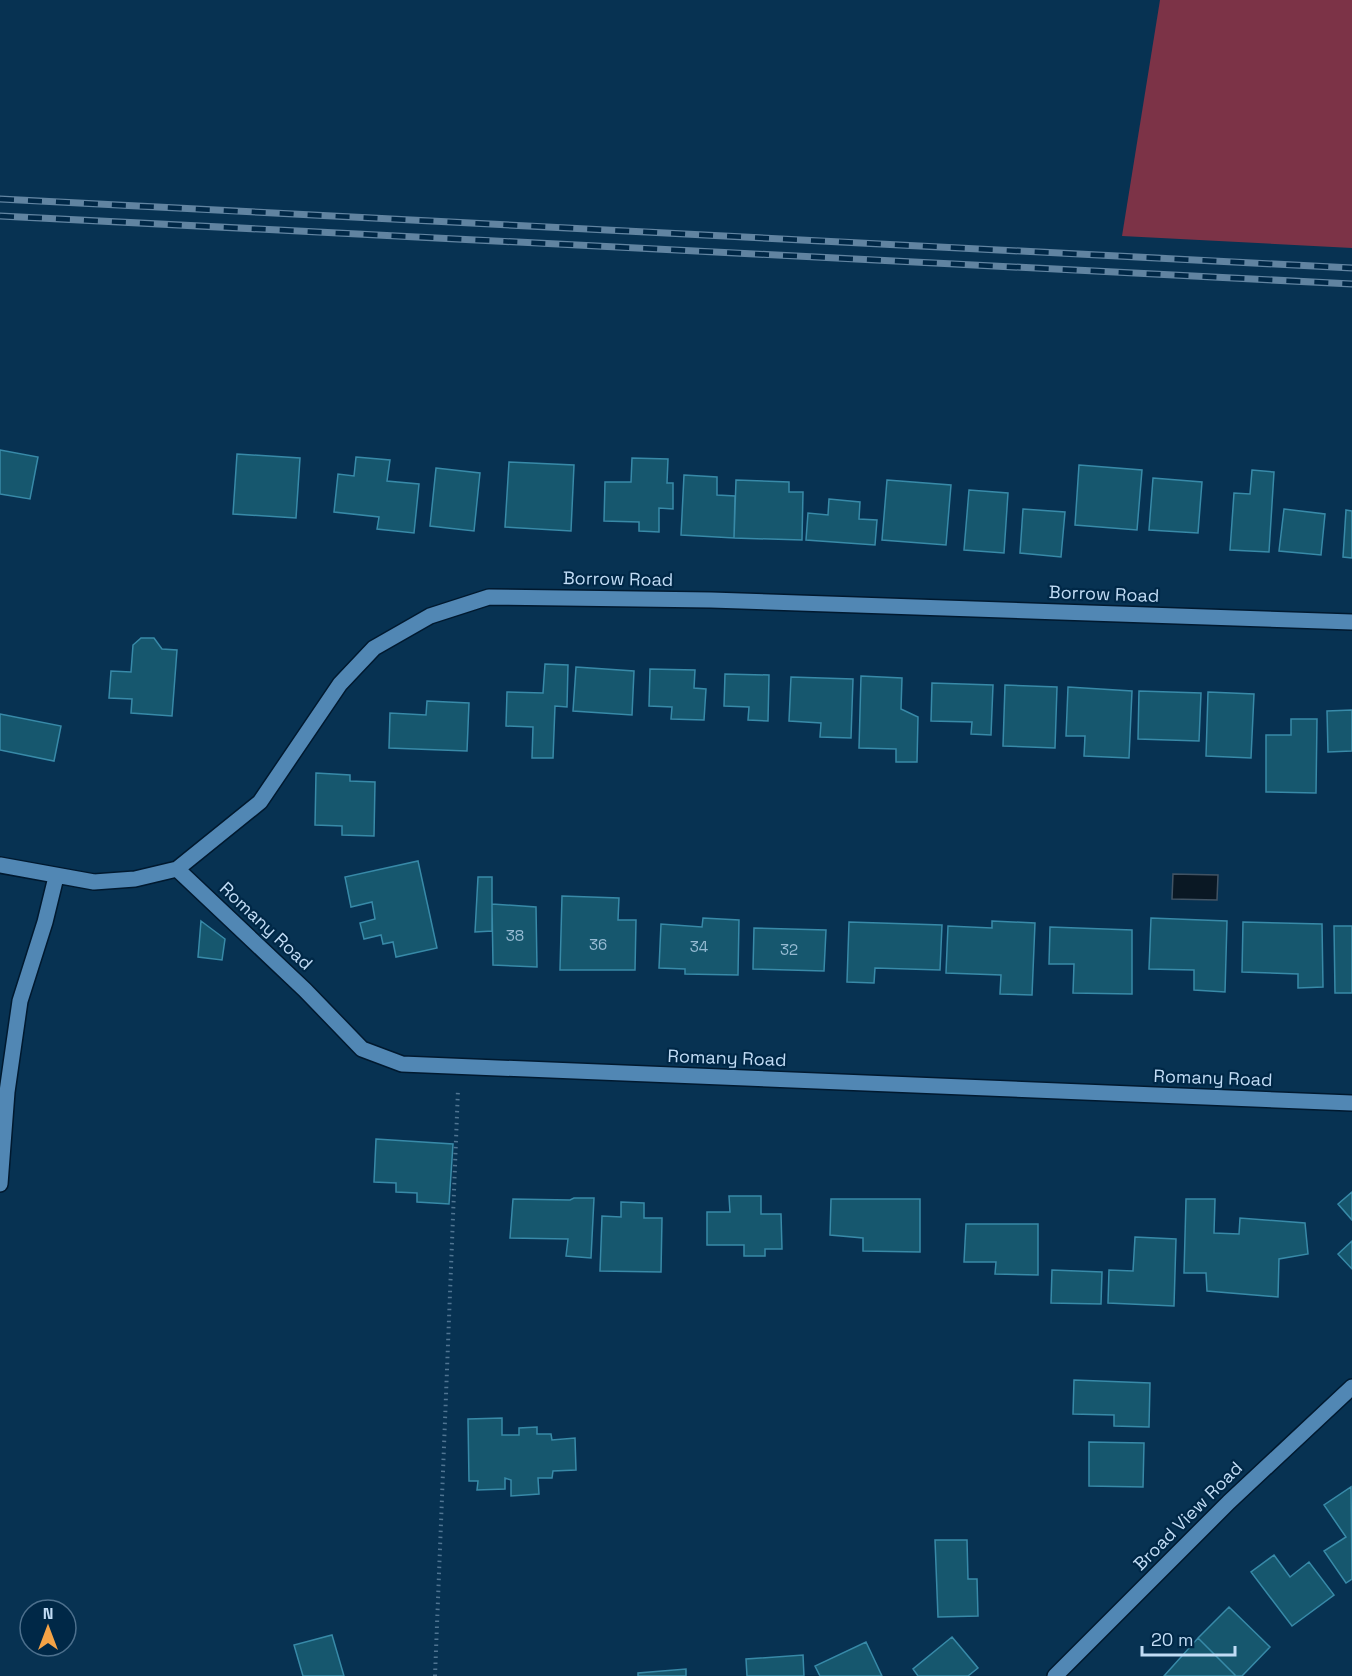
<svg xmlns="http://www.w3.org/2000/svg" width="1352" height="1676" font-family="'Space Grotesk',sans-serif">
  <rect width="100%" height="100%" fill="#073252"/>
  <!-- green -->
  <path fill="#7c3347" d="M1160,0h192v248l-230,-12z"/>
  <!-- water -->
  <path fill="#0a1824" stroke="#415363" stroke-width="1.5" d="M1173,874l45,1 -1,25 -45,-1z"/>
  <!-- building -->
  <path fill="#16576e" stroke="#388aa8" stroke-width="1.5" d="M0,450l38,7 -8,42 -30,-5z
    M237,454l63,4 -4,60 -63,-4z
    M356,457l34,3 -3,21 32,3 -5,49 -37,-4 2,-12 -45,-5 4,-38 16,2z
    M632,458l36,1 -1,24h6v26l-14,-1v24l-20,-1v-9l-35,-1 1,-39h26z
    M509,462l65,3 -3,66 -66,-4z
    M1079,465l63,5 -5,60 -62,-5z
    M436,468l44,5 -6,58 -44,-5z
    M1252,470l22,2 -5,80 -39,-2 4,-57 16,1z
    M684,475l33,2v18l18,1 -1,42 -53,-3z
    M1153,478l49,4 -4,51 -49,-3z
    M736,480l53,2v10h14l-1,48 -68,-2z
    M887,480l64,5 -5,60 -64,-5z
    M969,490l39,3 -4,60 -40,-3z
    M829,499l31,3 -1,17 18,1 -2,25 -69,-5 2,-27 20,2z
    M1023,509l42,3 -4,45 -41,-4z
    M1284,509l41,5 -4,41 -42,-4z
    M1346,510l6,1v47l-9,-1z
    M141,638h13l8,11 15,1 -5,66 -41,-3 1,-14 -23,-1 2,-27 20,1 2,-27z
    M545,664l23,1 -1,42 -12,-1 -2,52h-21l1,-31 -27,-1 1,-34 36,1z
    M576,667l58,4 -2,44 -59,-4z
    M650,669l45,1 -1,18 12,1 -2,31 -33,-1 1,-12 -23,-1z
    M725,674l44,1 -1,46 -20,-1 1,-13 -25,-1z
    M861,676l41,2 -1,31 17,8 -1,45h-21v-13l-37,-1z
    M791,677l62,2 -2,59 -31,-1 1,-14 -32,-2z
    M932,683l61,2 -2,50 -20,-1 1,-12 -41,-1z
    M1005,685l52,2 -2,61 -52,-2z
    M1068,687l64,4 -3,67 -45,-2 1,-20h-19z
    M1139,691l62,2 -2,48 -61,-2z
    M1208,692l46,2 -3,64 -45,-2z
    M427,701l42,2 -2,48 -78,-3 1,-35 36,2z
    M1352,710v41l-24,1 -1,-41z
    M0,714l61,12 -7,35 -54,-11z
    M1291,719h26l-1,74 -50,-1v-57h25z
    M316,773l34,2v6l25,1 -1,54 -32,-1v-9l-27,-1z
    M418,861l19,87 -41,9 -3,-15 -10,2 -2,-9 -17,4 -4,-16 15,-4 -3,-17 -21,5 -6,-30z
    M478,877h14v54l-17,1z
    M562,896l57,2 -1,22h18l-1,50h-75z
    M492,904l44,3 1,60 -44,-2z
    M703,918l36,2 -1,55 -53,-1v-5l-26,-1 2,-44 41,3z
    M1151,918l76,3 -2,71 -31,-2v-20l-45,-1z
    M201,921l24,18 -3,21 -24,-3z
    M992,921l43,2 -3,72 -32,-1 1,-19 -55,-2 2,-47 44,2z
    M849,922l93,3 -2,45 -65,-2 -1,15 -27,-1z
    M1243,922l79,2 1,63 -25,1v-14l-56,-2z
    M1334,926h18v67h-17z
    M1050,927l82,3v64l-59,-1 1,-29h-25z
    M754,928l72,2 -2,41 -71,-2z
    M376,1139l77,5 -4,60 -32,-2v-9l-21,-1v-9l-22,-1z
    M1352,1192v28l-14,-16z
    M729,1196h32v18h20l1,35h-17v7h-21v-11h-37v-33h23z
    M574,1198h20l-3,60 -25,-2 2,-17 -58,-1 3,-39 57,1z
    M831,1199h89v53l-57,-1v-13l-33,-3z
    M1186,1199h29l-1,34 25,1 1,-16 65,5 3,31 -29,5 -1,38 -71,-6 -1,-18h-22z
    M621,1202l23,1v15h18l-1,54 -61,-1 2,-55 19,1z
    M966,1224h72v51l-43,-1 1,-12h-32z
    M1135,1237l41,2 -2,67 -66,-3 1,-33 24,1z
    M1352,1241v28l-14,-15z
    M1052,1270l50,2 -1,32 -50,-1z
    M1074,1380l76,3 -1,44 -35,-1v-11l-41,-1z
    M502,1418v17h17v-7l18,-1v7h14l1,6 23,-2 1,32 -23,1 -1,7h-14l1,16 -28,2v-16l-6,-2v11l-28,1 1,-9h-9l-1,-62z
    M1089,1442l55,1 -1,44 -54,-1z
    M1351,1487l1,92 -6,4 -22,-32 22,-14 -22,-32z
    M935,1540h32l1,39h9l1,37 -40,1z
    M1274,1555l16,22 19,-15 25,33 -42,31 -41,-54z
    M1229,1607l41,40 -28,29h-6l-38,-38z
    M332,1635l12,41h-41l-9,-31z
    M952,1637l26,31 -10,8h-50l-5,-7z
    M1198,1638l38,38h-72z
    M866,1642l16,34h-62l-5,-10z
    M803,1655l1,21h-57l-1,-17z
    M686,1669v7h-48v-3z"/>
  <g fill="none" stroke-linecap="round" stroke-linejoin="round">
    <defs>
      <path id="minor" d="M0,865l94,17 41,-3 42,-10 83,-67 80,-118 34,-36 56,-32 59,-19 222,3 641,22
        M177,869l128,121 57,59 40,15 950,39
        M0,1184l7,-92 13,-91 25,-79 11,-45
        M1055,1676l174,-174 123,-115"/>
    </defs>
    <!-- minor casing -->
    <use href="#minor" stroke="#00192f" stroke-width="18"/>
    <!-- path -->
    <path stroke="#507592" stroke-width="4" stroke-dasharray="1.5 4.5" stroke-linecap="butt" d="M435,1676l23,-587"/>
    <!-- minor -->
    <use href="#minor" stroke="#5187b4" stroke-width="15"/>
    <defs>
      <path id="rail" d="M0,199l1352,69
        M0,216l1352,68"/>
    </defs>
    <!-- rail casing -->
    <use href="#rail" stroke="#6184a1" stroke-width="7"/>
    <!-- rail -->
    <use href="#rail" stroke="#002847" stroke-width="4.5" stroke-dasharray="14" stroke-linecap="butt"/>
  </g>
  <g text-anchor="middle" stroke-width="4.5" stroke-linejoin="round" paint-order="stroke">
    <!-- number labels -->
    <g font-size="15" fill="#96bbd3">
      <text x="515" y="941">38</text>
      <text x="598" y="950">36</text>
      <text x="699" y="952">34</text>
      <text x="789" y="955">32</text>
    </g>
    <!-- street labels -->
    <g font-size="18" fill="#c1dcf5" stroke="#002847">
      <text transform="translate(618 579) rotate(1)" y="6">Borrow Road</text>
      <text transform="translate(1104 594) rotate(2)" y="6">Borrow Road</text>
      <text transform="translate(266 926) rotate(43)" y="6">Romany Road</text>
      <text transform="translate(727 1058) rotate(2)" y="6">Romany Road</text>
      <text transform="translate(1213 1078) rotate(2)" y="6">Romany Road</text>
      <text transform="translate(1188 1516) rotate(-45)" y="6">Broad View Road</text>
    </g>
  </g>
  <!-- north arrow -->
  <g transform="translate(48 1628)"><circle r="28" fill="#002847" stroke="#4d708d" stroke-width="1.5"/>
  <path d="M0-4.5L10 22L0 15L-10 22Z" fill="#f5a346"/>
  <text y="-9" font-size="16" font-weight="bold" text-anchor="middle" fill="#c1dcf5">N</text>
  </g>
  <!-- scale -->
  <path d="M1142 1646v9h93v-9" fill="none" stroke="#c1dcf5" stroke-width="3"/>
  <text x="1151" y="1646" font-size="18" fill="#c1dcf5" stroke="#002847" stroke-width="4.5" paint-order="stroke">20 m</text>
</svg>
